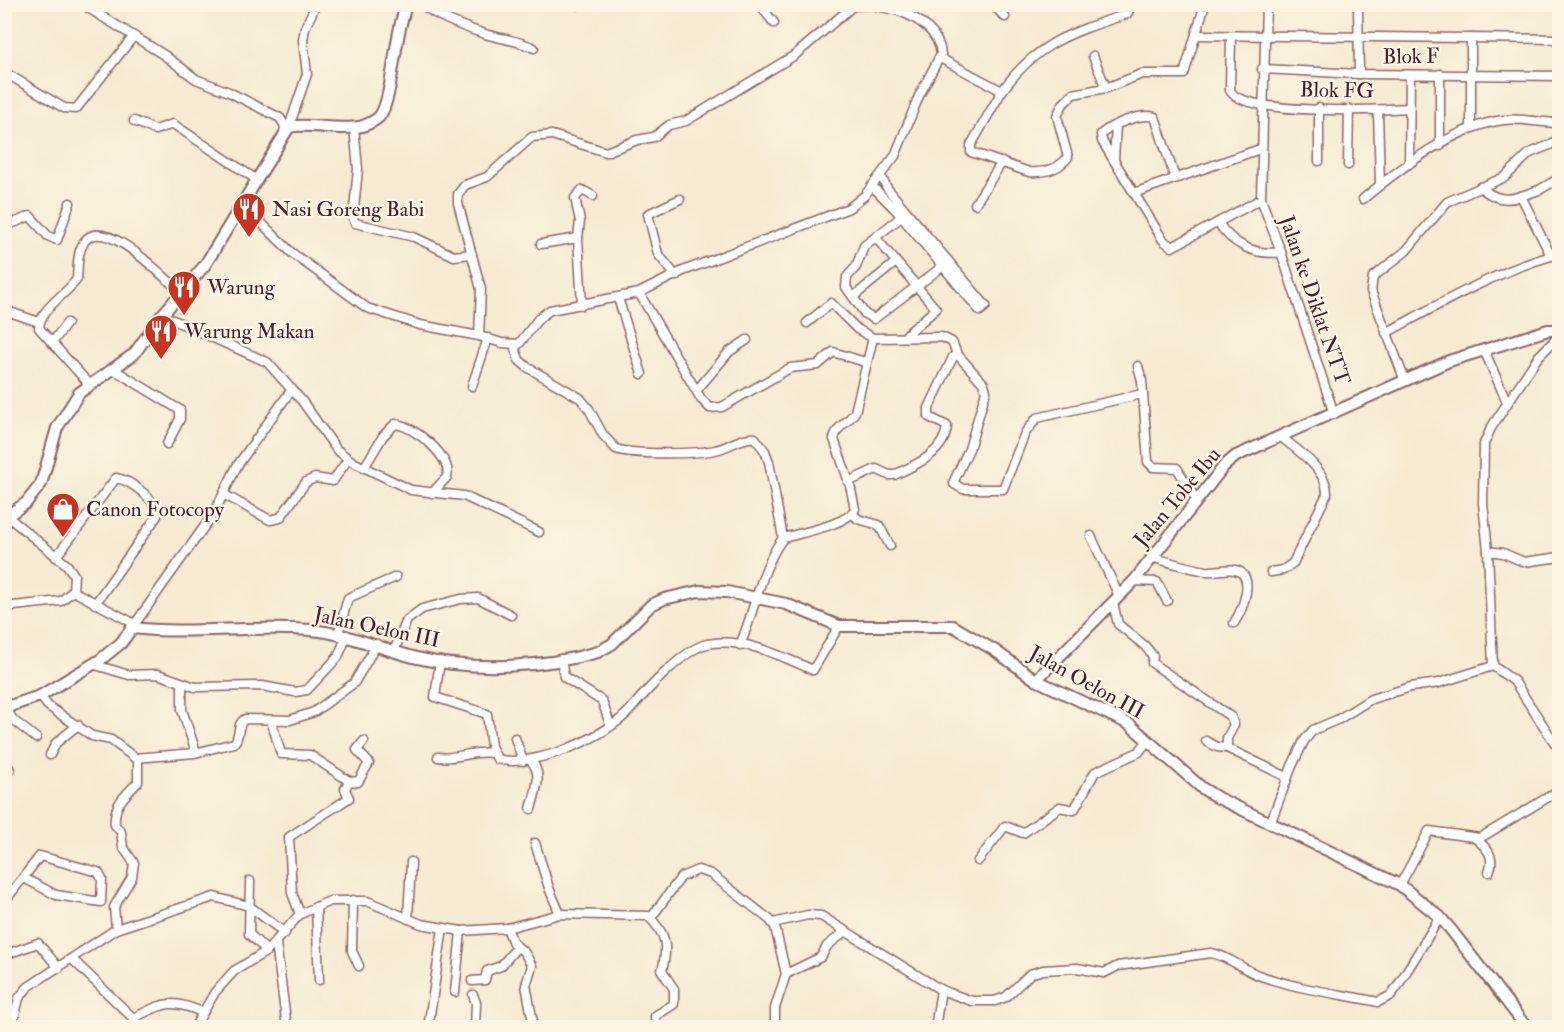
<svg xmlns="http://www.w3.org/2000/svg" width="1564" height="1032" font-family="'IM FELL Double Pica',serif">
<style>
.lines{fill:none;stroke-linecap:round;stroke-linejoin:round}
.minor-casing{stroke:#866665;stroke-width:11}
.tertiary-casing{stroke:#866665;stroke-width:14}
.minor{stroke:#fff;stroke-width:8}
.tertiary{stroke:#fff;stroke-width:10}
.labels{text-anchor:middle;stroke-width:5;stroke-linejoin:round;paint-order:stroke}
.street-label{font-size:21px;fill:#4a1f2b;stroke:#fcf5e5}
.poi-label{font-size:21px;fill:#4a1f2b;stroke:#fcf5e5;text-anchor:start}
</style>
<rect width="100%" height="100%" fill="#fcf5e5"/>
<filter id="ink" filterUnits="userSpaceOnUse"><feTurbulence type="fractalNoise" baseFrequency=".0167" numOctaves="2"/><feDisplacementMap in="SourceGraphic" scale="12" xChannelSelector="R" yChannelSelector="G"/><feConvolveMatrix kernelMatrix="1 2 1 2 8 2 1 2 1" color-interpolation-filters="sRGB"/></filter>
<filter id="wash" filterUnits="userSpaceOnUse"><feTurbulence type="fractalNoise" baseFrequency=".008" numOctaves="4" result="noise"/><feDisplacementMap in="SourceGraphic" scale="24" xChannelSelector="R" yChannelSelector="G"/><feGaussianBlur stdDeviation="1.35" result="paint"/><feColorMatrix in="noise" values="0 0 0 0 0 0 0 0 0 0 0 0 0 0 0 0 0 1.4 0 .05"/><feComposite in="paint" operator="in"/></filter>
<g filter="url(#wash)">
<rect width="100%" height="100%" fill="#f6ead2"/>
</g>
<g filter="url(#ink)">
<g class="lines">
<defs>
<g id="minor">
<path d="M 82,4 L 164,55 L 196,79 L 229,92 L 280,118 L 285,126 L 284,133"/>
<path d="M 421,4 C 439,18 463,27 485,34 C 502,39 518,40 534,48"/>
<path d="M 578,4 L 578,5"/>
<path d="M 759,4 L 774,23"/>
<path d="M 992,4 L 1005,17"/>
<path d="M 1266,4 L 1261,199 L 1281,252 L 1334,414"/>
<path d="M 1358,4 L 1359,74"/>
<path d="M 1196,35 L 1560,39"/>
<path d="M 1231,36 L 1230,90 C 1240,116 1381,110 1409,108"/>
<path d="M 1093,56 L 1106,88"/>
<path d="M 940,58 L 1002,91 L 971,145 L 971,152 L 1029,172 C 1044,173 1059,169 1068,157 L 1057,116 L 1063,104 L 1073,94 L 1106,88 L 1142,74 L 1184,74 L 1205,4"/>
<path d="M 1262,69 L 1359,74 L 1560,76"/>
<path d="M 4,72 L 64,108 L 76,109 L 133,37"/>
<path d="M 1002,91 C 1037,42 1073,32 1127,14 L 1129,10 L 1127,4"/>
<path d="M 1319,108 L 1319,161"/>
<path d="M 1378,110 L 1380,185"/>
<path d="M 134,121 L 155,130 L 173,124 L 257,180"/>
<path d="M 289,127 L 307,74 L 303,40 L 305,28 L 316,4"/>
<path d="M 354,127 L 358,169 L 353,218 L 355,223 L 414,237 L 454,256 L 472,254"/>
<path d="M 1471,128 L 1471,38"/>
<path d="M 1440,146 L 1440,74"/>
<path d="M 1114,160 L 1116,125"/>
<path d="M 1409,164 L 1410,75"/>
<path d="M 1348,165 L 1349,109"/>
<path d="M 1175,178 L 1155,117 C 1140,113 1113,124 1101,134 L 1102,141 L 1163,240 L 1172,247 L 1261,199"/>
<path d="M 872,186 L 895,209 L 980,311 L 986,306 L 887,188 L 881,176"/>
<path d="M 1480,187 C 1493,198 1505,202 1521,196 L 1551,256 L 1560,252"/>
<path d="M 1134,193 L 1260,149"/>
<path d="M 1521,196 L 1539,190 L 1560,178"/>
<path d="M 1363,199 C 1399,169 1456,125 1504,120 C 1522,118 1541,123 1560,123"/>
<path d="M 975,204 L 1002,162"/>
<path d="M 243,205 L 292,253 L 367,308 L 420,325 L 479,336 L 502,343 L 519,344 L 539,318 L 550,310 L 639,293 L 683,271 L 849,208 L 865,195 L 895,156 L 919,96 L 941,54 C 939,32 918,18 899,11 L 901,4"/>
<path d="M 905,214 L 864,246 L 856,267 L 847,277 L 846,287 L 865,314 L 874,319 L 943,266"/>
<path d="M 1218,223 C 1233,245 1255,256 1281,252"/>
<path d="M 4,227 L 30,216 L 48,236 L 57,240 L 70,203"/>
<path d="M 578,238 L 580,221 L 575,198 L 582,190 L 593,196"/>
<path d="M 876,238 L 936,309 L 907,334"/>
<path d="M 541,244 L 578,238 L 582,305"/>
<path d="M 676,276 L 658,254 L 648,214 L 680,199"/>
<path d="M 639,293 L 701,399 L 710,408 L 722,407 L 790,368 L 818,365 L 833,352 L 865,362"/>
<path d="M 853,297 L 895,263"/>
<path d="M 618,298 L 642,374"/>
<path d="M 4,310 L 39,322"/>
<path d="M 162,315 L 267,362 L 302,401 L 337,450 L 353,462 L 411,490 L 464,496 L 539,532"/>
<path d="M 807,323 L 831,303 L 857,329 L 873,338 L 942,337 L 952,342 L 957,354 L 984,384 L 986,391 L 969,449 L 954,481 L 954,484 L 963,489 L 1003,489 L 1025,433 L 1037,418 L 1142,394"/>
<path d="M 1386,333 C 1440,304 1493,273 1551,256"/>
<path d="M 479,336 L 481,289 L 458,203 L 458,194 L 465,185 L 487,177 L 532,137 L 552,135 L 606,152 L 637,140 L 654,137 L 669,125 L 686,121 L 795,55 L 853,6 L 872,5 L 899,11"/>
<path d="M 52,343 L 67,323"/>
<path d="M 514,345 L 519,360 L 527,367 L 580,398 L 589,409 L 603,435 L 616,449 C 633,455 697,454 715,450 C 728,448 742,436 755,438 L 765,451 L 769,462 L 783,538"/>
<path d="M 1484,350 L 1507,402"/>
<path d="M 1138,366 L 1142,381 L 1148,462 L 1153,467 L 1177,468 L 1197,501"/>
<path d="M 113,369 L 180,410 L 180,419 L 167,444"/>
<path d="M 1405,381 L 1371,291 L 1373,277 L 1406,251 L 1447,202 L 1505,177 L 1530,153 L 1550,145 L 1560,137"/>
<path d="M 89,384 L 39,328 C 40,308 67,294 77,279 C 78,267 77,253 84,242 C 104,213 165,279 182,293"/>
<path d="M 472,386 L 488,338"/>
<path d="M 697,390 L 729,352 L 747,340"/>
<path d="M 364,468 L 383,436 L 395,424 C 413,425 453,457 447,477 L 432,493"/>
<path d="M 848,482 L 876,469 L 889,475 L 894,475 C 916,465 945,453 947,426 L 929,417 L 929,408 L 953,357 L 957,354"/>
<path d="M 225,495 L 270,520 L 280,518 L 306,482 L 315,478 L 333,481 L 348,459"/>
<path d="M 853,514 L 858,519 L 879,525 L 890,546"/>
<path d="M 7,516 L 67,565 L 74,575 L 73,591 L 135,624"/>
<path d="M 1091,536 L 1119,596"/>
<path d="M 1488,551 L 1503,553 L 1524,562 L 1560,557"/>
<path d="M 56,557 L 116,478 C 130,480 159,501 157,516 L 95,604"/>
<path d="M 1151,557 C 1169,562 1188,568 1206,571 C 1216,572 1226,568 1235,570 C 1257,574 1242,611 1234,623"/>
<path d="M 1271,572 L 1283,570 L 1293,563 L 1327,494 C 1328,470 1297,450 1280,436"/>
<path d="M 1134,581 L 1157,582 L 1167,601"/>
<path d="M 1113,603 L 1118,624 L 1145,646 L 1153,656 L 1152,663 L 1231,717 L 1234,725 L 1227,738 L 1227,748 L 1287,777"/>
<path d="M 4,607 L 61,601 L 73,591"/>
<path d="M 132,628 L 214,513 L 237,466 L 292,389"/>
<path d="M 338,634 L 348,598 L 396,577"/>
<path d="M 740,645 C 755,611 760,569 783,538 C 799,533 847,525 855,509 L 850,485 L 834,439 C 837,425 847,424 855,412 L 873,338"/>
<path d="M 394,651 L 407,620 L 422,609 L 461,599 L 478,598 L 511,615"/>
<path d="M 561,659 L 564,677 L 602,701 L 610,724"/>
<path d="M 440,661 L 435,697 L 487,714 L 491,746 L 497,759 C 533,769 607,737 631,709 C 646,691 684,649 707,644 C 743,637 781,656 813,670 L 839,626"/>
<path d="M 92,664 L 129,675 L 158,674 L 195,687 L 262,686 L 295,692 L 307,690 L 338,657 L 347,635"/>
<path d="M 1493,666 L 1488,551 L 1483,503 L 1484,444 L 1491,428 L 1538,357 L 1560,335"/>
<path d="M 182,684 L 182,710 L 196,752"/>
<path d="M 40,696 L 48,706 L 92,736 L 111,740 L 135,758 L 195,753 L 234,743 C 241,736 236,724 245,719 L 290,720 L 314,712 L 354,683 L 377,644"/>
<path d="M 6,708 L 13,720 L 36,738"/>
<path d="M 271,720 L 281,754 L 310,755 L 349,781 L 345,789 L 349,798 L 289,837 L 292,893 L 300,914"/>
<path d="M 515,738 L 523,761"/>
<path d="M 1206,741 L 1217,747 L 1227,748"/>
<path d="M 50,755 L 56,743 L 78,725"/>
<path d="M 438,757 C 456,760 473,750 492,753"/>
<path d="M 4,758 L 10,770"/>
<path d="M 530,760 C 544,773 535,793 531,809"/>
<path d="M 349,781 L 358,782 L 369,763 L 357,750 L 364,741"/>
<path d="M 1270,824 L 1292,766 L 1304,741 L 1313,730 L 1339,719 L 1371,699 L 1411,687 L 1439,683 L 1493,666 L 1514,681 L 1560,751"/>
<path d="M 1475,838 C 1486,847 1496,856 1489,872"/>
<path d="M 535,843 L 549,888 L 560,914"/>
<path d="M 978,861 L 1005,826 L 1023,833 L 1060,807 L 1074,810 L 1095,772 L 1139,752 L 1148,740"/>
<path d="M 250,881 L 249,934 L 267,951"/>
<path d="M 1400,885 L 1429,831 L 1480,838 L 1560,790"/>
<path d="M 353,900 L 352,951 L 359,966"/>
<path d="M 4,902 L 40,856 L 98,872 L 102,879 L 101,902 L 56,895 L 24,878"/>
<path d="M 316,907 L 319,980"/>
<path d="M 651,918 L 681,877 L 698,870 L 711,874 L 770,920 L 775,927 L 786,974 L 775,1008 L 775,1028"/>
<path d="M 408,919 L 411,862"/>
<path d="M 773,923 L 808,915 L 821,916 L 941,990"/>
<path d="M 507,928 L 513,943 L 524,952 L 532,966 L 526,985 L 534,1028"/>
<path d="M 116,929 L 114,907 L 132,877 L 134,863 L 123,847 L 121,832 L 115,825 C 113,804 125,796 138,782 L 138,758"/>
<path d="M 276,943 L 287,1028"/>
<path d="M 4,955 L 38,943 L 59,968"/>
<path d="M 72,959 L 133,1018 C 162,1005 168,997 202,1012"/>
<path d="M 786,974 L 821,957 L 827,946 L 846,931"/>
<path d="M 472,981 L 485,980 L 487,971 L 501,966 L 517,947"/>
<path d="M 455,992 L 461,931"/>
<path d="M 473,995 L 476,1003 L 475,1028"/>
<path d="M 15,1028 L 12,1027 L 19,998 L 28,987 L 116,929 L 214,897 L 249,906 L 285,933"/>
<path d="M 194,1028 L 215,992 L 234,971 L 267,951 L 300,914 L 330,901 L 367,901 L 421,924 L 461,931 L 507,928 L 560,914 L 648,916 C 667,934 668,946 662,971 L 674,989 L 674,1004 L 655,1016 L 656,1028"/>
<path d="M 428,1028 L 443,928"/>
<path d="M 935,1028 L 941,990 L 972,1001 L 995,1001 L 1006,997 L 1030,974 L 1043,970 L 1077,968 L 1104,973 L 1118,966 L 1211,953 C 1229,956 1243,970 1261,976 C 1298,989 1340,994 1378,1002 L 1390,996 L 1397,987 L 1440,917"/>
</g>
<g id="tertiary">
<path d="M 4,518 L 26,503 L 41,484 L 57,428 L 79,393 L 134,354 L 162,315 L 205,265 L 289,127 C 309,122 338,132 363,126 C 368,124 375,121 379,117 C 393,101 394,32 407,4"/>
<path d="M 1036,680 L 1134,581 L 1224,466 L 1236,456 L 1449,361 L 1548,330 L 1560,330"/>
<path d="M 4,708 L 40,696 L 100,660 L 121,643 L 132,628 C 191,635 251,625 310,630 C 348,633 380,649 417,658 C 472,671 543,668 598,652 L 612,644 L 651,605 L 664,599 L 699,591 L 727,592 L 786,604 L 839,626 L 953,626 L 994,650 L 1036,680 L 1129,724 L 1202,788 L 1218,798 L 1400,885 L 1440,917 L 1452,931 L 1527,1028"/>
</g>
</defs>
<use href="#minor" class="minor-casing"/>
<use href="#tertiary" class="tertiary-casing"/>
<use href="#minor" class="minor"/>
<use href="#tertiary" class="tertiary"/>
</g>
</g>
<defs>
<symbol id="restaurant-pin" viewBox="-11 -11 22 30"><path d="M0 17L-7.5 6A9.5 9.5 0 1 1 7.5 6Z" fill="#c8321e" stroke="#fcf5e5"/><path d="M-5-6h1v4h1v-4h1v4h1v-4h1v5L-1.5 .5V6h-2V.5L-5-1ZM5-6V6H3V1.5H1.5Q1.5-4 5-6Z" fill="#fff"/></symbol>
<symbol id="shop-pin" viewBox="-11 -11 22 30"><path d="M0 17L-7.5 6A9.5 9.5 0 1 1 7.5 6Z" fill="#c8321e" stroke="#fcf5e5"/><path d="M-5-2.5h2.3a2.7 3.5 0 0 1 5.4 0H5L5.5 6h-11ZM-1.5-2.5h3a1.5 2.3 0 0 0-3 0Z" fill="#fff"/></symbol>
</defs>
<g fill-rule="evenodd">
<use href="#restaurant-pin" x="230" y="190" width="38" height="52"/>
<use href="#restaurant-pin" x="165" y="268" width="38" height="52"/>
<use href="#restaurant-pin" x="142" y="312" width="38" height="52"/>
<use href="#shop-pin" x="44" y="490" width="38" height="52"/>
</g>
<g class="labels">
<g class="street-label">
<text transform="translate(1411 56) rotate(-1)" y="7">Blok F</text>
<text transform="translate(1337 90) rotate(1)" y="7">Blok FG</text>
<text transform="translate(1315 300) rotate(71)" y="7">Jalan ke Diklat NTT</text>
<text transform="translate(1177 497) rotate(-50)" y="7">Jalan Tobe Ibu</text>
<text transform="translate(377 627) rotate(12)" y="7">Jalan Oelon III</text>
<text transform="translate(1087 682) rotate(29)" y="7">Jalan Oelon III</text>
</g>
<g class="poi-label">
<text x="272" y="216">Nasi Goreng Babi</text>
<text x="207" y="294">Warung</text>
<text x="184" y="338">Warung Makan</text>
<text x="86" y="516">Canon Fotocopy</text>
</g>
</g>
<rect width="1564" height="1032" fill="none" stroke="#fcf5e5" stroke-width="24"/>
</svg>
